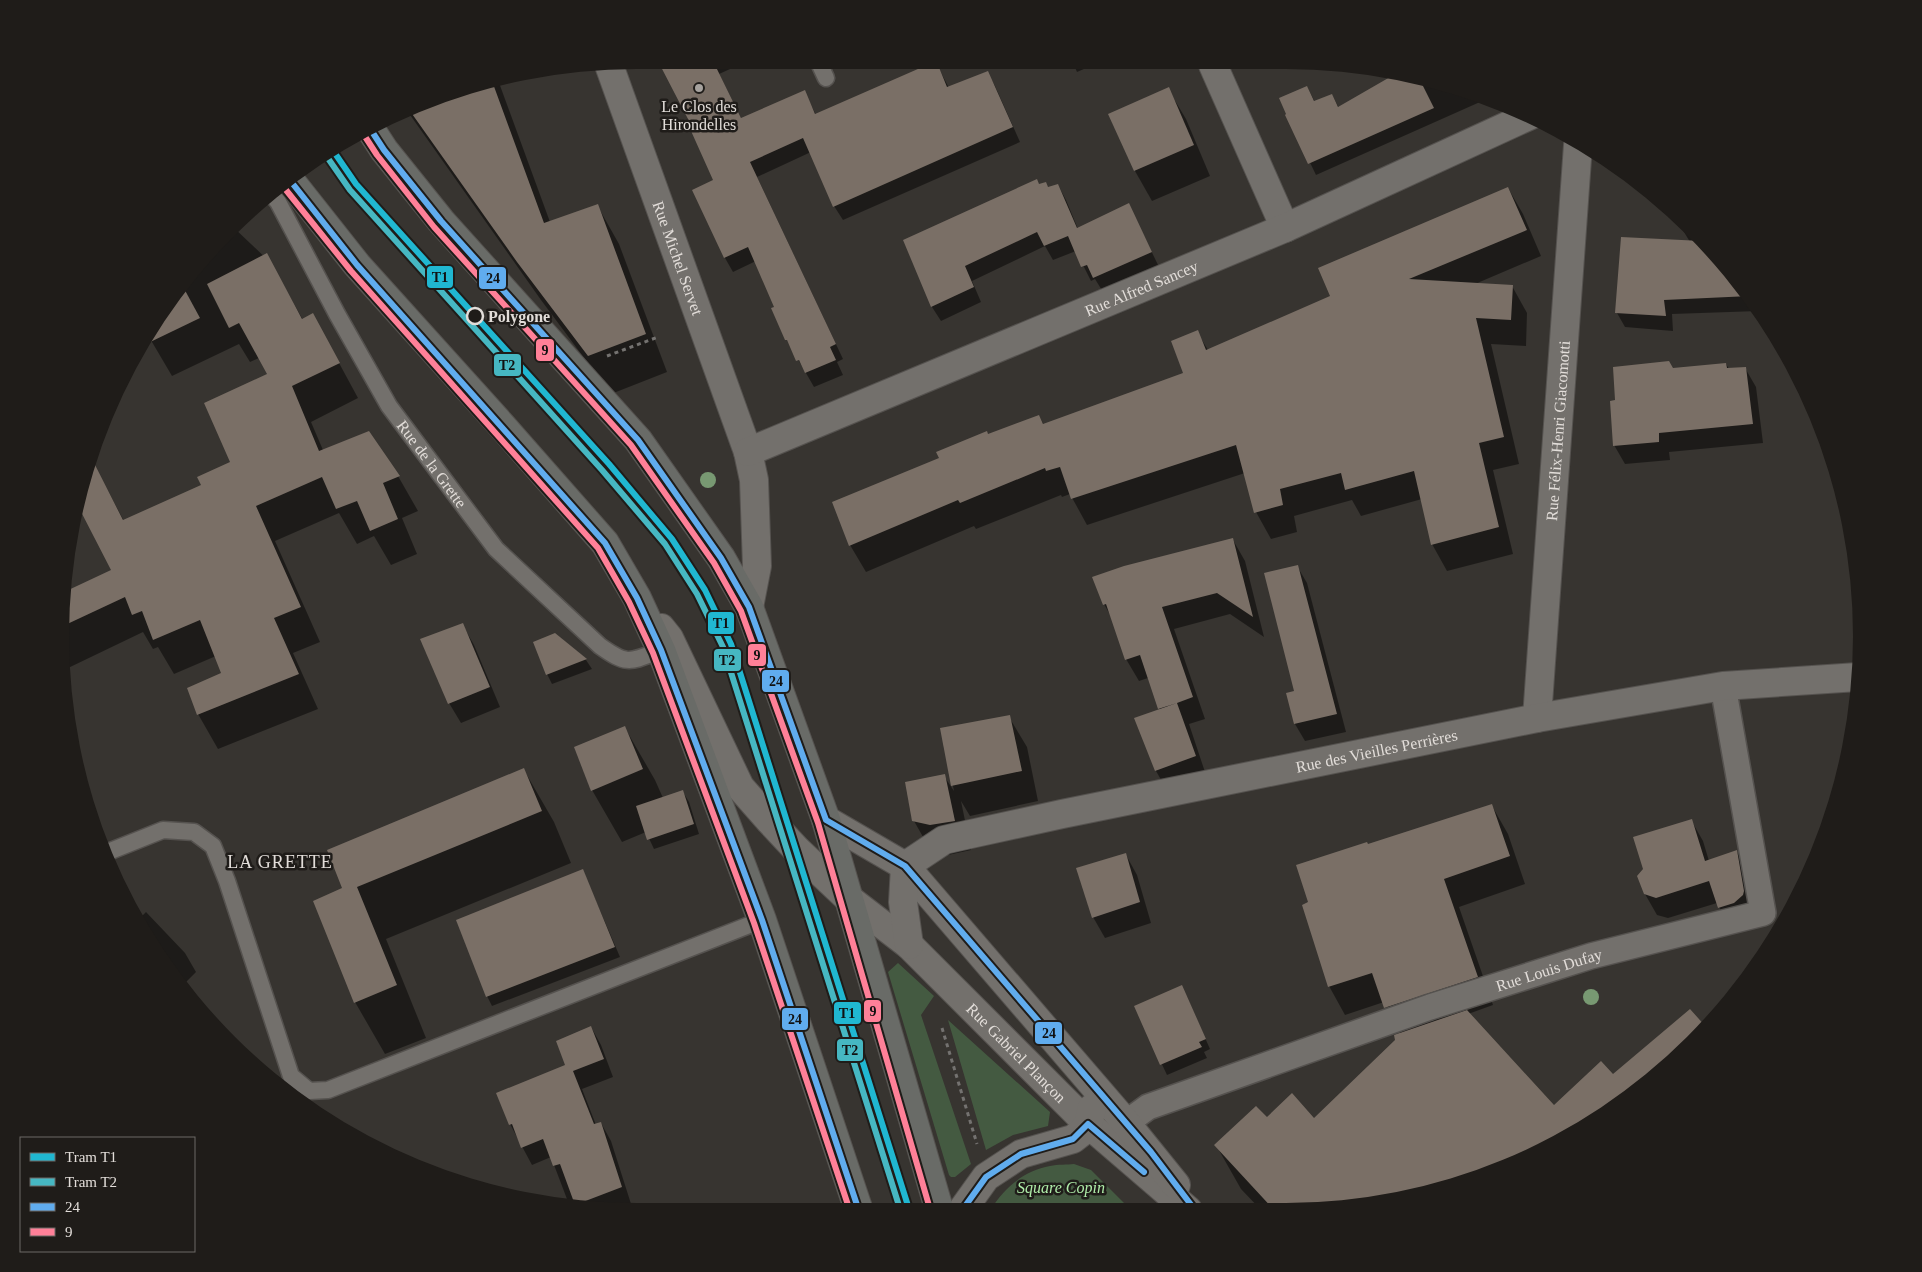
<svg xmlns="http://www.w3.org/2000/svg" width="1922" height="1272" font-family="'Times New Roman',serif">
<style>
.green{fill:#445a41}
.shadow{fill:#0007}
.building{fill:#7a6f66}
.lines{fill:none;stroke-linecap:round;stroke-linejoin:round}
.service-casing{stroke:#55524f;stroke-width:19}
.pedestrian-casing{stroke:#55524f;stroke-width:28}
.minor-casing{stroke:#55524f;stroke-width:30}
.secondary-casing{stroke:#55524f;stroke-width:30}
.path{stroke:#747270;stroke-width:3;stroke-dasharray:4 4;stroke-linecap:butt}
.service{stroke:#73706c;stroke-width:16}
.pedestrian{stroke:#73706c;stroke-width:25}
.minor{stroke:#73706c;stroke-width:28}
.secondary{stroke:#696b67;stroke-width:28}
.bus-1-casing{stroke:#1f1c19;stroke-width:10}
.bus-2-casing{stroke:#1f1c19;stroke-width:10}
.bus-1{stroke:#60acee;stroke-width:6}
.bus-2{stroke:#ff8098;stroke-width:6}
.tram-1-casing{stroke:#1f1c19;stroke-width:10}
.tram-2-casing{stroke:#1f1c19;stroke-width:10}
.tram-1{stroke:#20b7d1;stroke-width:6}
.tram-2{stroke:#46b7c2;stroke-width:6}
.tree{fill:#789972}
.poi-dot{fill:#a6a29e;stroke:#1f1c19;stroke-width:2}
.stop-dot{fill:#1f1c19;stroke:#e2ddd9;stroke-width:2.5}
.labels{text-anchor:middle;stroke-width:5;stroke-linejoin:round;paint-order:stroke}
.poi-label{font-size:16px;fill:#e2ddd9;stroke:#1f1c19}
.street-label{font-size:16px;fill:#e2ddd9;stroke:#1f1c19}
.stop-label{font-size:16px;font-weight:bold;fill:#e2ddd9;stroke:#1f1c19;text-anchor:start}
.park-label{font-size:16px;font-style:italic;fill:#aeeca8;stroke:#1f1c19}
.neighbourhood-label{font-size:18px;letter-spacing:1px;fill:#e2ddd9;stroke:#1f1c19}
.line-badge{stroke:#1f1c19;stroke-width:2}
.pale-badge-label{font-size:14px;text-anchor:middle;font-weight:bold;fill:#111}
</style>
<rect width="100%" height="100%" fill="#373430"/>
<g class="green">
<path d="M 898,963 L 934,996 L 921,1015 L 971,1164 L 955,1177 L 951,1177 L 949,1175 L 888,972 Z"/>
<path d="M 948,1020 L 1050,1112 L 1048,1126 L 1013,1135 L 986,1150 Z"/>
<path d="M 1074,1164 L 1091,1170 L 1131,1210 L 991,1209 C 1004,1188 1025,1170 1050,1166 C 1058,1164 1067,1165 1074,1164 Z"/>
</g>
<g class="shadow">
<path d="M 661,65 L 739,65 L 719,74 L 742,120 L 804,91 L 816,115 L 930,65 L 937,65 L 949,88 L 987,72 L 995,86 L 1020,142 L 843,220 L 834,206 L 811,152 L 757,177 L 843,359 L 837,362 L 843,375 L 814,387 L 787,340 L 776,308 L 756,261 L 733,272 L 725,258 L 715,181 L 677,94 Z"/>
<path d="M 1074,65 L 1093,65 L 1077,72 Z"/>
<path d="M 1390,72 L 1471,90 L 1489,98 L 1316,175 L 1287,115 L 1307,87 L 1315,102 L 1332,95 L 1339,108 L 1392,77 Z"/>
<path d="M 498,80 L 550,222 L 597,205 L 619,244 L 667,372 L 611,394 L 541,300 L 408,112 L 451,90 Z"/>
<path d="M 1168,89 L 1186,119 L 1210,176 L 1152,201 L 1135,171 L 1110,115 Z"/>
<path d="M 1039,185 L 1049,188 L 1058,185 L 1066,200 L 1078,229 L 1129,205 L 1159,267 L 1103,292 L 1095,279 L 1091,281 L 1076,251 L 1053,260 L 1045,246 L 972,281 L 981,302 L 941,321 L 932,307 L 904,241 Z"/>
<path d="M 1508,188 L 1523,214 L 1541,256 L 1475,284 L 1512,286 L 1527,313 L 1526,346 L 1491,344 L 1519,464 L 1493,470 L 1513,554 L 1447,571 L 1432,544 L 1422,499 L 1361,516 L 1352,500 L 1294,516 L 1297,532 L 1271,539 L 1256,512 L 1245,473 L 1087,525 L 1070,494 L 1062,497 L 1061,495 L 976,529 L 974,526 L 866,572 L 850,545 L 940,459 L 988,435 L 1039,416 L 1044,425 L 1185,373 L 1197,332 L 1208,350 L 1332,297 Z"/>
<path d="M 1669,207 L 1699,238 L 1690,242 L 1703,243 L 1743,286 L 1759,311 L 1672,314 L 1673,331 L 1625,327 L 1617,313 L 1690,242 Z"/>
<path d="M 232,226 L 271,263 L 303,320 L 313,315 L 358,398 L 311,422 L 323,450 L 398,476 L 418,511 L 402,518 L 417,554 L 391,565 L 374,536 L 357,544 L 339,513 L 275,541 L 320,642 L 293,653 L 318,709 L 218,749 L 198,714 L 223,674 L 216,656 L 174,674 L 158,647 L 153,649 L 143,632 L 66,669 L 61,598 L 62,594 L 113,571 L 93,463 L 124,521 L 203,486 L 232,463 L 269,375 L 259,358 L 250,362 L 239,344 L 172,376 L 152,342 L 151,335 L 179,285 Z"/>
<path d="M 1726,364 L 1729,369 L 1745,368 L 1756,387 L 1763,443 L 1669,452 L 1670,460 L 1625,464 L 1614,445 L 1672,369 Z"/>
<path d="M 1233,540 L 1245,561 L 1264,637 L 1230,614 L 1174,629 L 1205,719 L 1189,724 L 1207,778 L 1168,792 L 1156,771 L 1136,718 L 1160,710 L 1148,678 L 1139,681 L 1126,659 L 1113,620 L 1104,604 Z"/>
<path d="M 1297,566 L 1307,583 L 1346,732 L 1305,741 L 1295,724 Z"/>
<path d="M 462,624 L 474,645 L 500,707 L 461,723 L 449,703 Z"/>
<path d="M 555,635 L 586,660 L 592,669 L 552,684 L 547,674 Z"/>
<path d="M 1009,717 L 1027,747 L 1038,801 L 970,816 L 961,801 L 971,850 L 948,855 L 931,851 L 914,821 L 944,776 L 954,791 L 941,729 Z"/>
<path d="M 625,728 L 655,780 L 663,798 L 683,792 L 689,802 L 699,834 L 654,849 L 646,832 L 622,842 L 592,790 Z"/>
<path d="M 72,752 L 87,791 L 84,792 Z"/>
<path d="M 524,770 L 554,822 L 571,863 L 386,939 L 426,1038 L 385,1054 L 355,1002 L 344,889 Z"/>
<path d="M 1492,806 L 1508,834 L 1525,884 L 1459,907 L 1493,1005 L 1468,1014 L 1553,1107 L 1613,1075 L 1697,1037 L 1636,1093 L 1540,1153 L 1435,1192 L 1323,1211 L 1261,1210 L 1241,1189 L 1216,1145 L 1267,1119 L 1314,1119 L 1397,1041 L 1401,1034 L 1384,1002 L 1345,1015 L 1329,986 L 1309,903 L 1368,846 Z"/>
<path d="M 1691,820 L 1703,841 L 1709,861 L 1737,852 L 1748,872 L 1755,912 L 1730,928 L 1717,903 L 1668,918 L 1657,915 L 1645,894 Z"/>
<path d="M 1126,855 L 1137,875 L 1151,923 L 1105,938 L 1093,917 Z"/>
<path d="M 583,871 L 620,957 L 492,1006 L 487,996 Z"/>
<path d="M 146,912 L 185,953 L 196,972 L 185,983 L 190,992 L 187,995 L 179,987 L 136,922 Z"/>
<path d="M 1187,997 L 1210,1049 L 1204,1052 L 1207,1058 L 1167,1075 L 1135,1007 Z"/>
<path d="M 591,1027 L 601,1045 L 613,1077 L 582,1089 L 596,1125 L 601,1123 L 611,1141 L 632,1207 L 570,1207 L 551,1157 L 532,1165 L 510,1124 L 567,1066 Z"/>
</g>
<g class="building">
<path d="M 660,65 L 715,65 L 741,118 L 805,90 L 815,114 L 927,65 L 938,65 L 947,87 L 988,71 L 1013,127 L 833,207 L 803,138 L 750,162 L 836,344 L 830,347 L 836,360 L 805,373 L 799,360 L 796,361 L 787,340 L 785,340 L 771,308 L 774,307 L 748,247 L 724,258 L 692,190 L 713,180 L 687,122 L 689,121 Z"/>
<path d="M 1397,73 L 1419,78 L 1434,108 L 1308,164 L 1285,115 L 1286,114 L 1279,98 L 1307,86 L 1314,101 L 1332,94 L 1338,107 Z"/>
<path d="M 492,81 L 544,223 L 598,204 L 646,334 L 588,356 L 517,262 L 410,111 L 451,90 Z"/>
<path d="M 1169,87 L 1194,145 L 1134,171 L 1108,114 Z"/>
<path d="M 1037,179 L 1039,184 L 1046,182 L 1048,187 L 1058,184 L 1077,228 L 1129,203 L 1152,252 L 1093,278 L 1087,265 L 1081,267 L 1068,236 L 1044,246 L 1037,232 L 965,266 L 974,287 L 931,307 L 903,240 Z"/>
<path d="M 1508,187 L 1527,230 L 1409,279 L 1513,285 L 1511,320 L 1476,318 L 1504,437 L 1479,443 L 1499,527 L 1431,545 L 1414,471 L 1345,490 L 1341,473 L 1280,489 L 1283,505 L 1254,513 L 1236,445 L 1071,499 L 1060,467 L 1046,471 L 1045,468 L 960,503 L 958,500 L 849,546 L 832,502 L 939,458 L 936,452 L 987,431 L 988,434 L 1039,415 L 1043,424 L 1183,373 L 1171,341 L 1198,330 L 1206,350 L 1330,296 L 1318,268 Z"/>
<path d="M 1621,237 L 1702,241 L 1743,286 L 1750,296 L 1664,300 L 1666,316 L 1615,313 Z"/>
<path d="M 267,253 L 302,319 L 313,313 L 340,363 L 292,386 L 319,451 L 369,431 L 400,476 L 383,483 L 398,519 L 370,531 L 357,501 L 336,509 L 322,477 L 256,506 L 301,607 L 274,618 L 299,674 L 197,715 L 187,688 L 221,673 L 200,620 L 153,640 L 142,611 L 132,615 L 125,597 L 63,626 L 62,593 L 111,570 L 77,504 L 91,457 L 123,520 L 201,485 L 197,477 L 230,462 L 204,403 L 267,374 L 239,323 L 229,328 L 207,284 Z"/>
<path d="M 181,283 L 200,318 L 144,345 L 179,285 Z"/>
<path d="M 1669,361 L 1673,368 L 1726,363 L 1727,368 L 1746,367 L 1753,424 L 1659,433 L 1659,442 L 1613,446 L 1610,401 L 1615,400 L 1613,367 Z"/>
<path d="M 1233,538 L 1253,617 L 1217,593 L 1162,607 L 1193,697 L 1177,703 L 1196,756 L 1155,771 L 1134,718 L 1177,703 L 1158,709 L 1140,655 L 1125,660 L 1106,604 L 1103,605 L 1092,577 L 1124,566 Z"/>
<path d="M 1298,565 L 1337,714 L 1294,724 L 1286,693 L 1294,691 L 1264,573 Z"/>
<path d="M 463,623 L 490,687 L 448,704 L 420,639 Z"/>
<path d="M 555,633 L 587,659 L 546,675 L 533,642 Z"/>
<path d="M 1010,715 L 1022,771 L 951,786 L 940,728 Z"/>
<path d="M 625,726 L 643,769 L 591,791 L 574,747 Z"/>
<path d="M 524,768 L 542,811 L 357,887 L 397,985 L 354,1003 L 313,901 L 342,888 L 327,850 Z"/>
<path d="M 945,774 L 955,821 L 930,825 L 912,821 L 905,782 Z"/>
<path d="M 683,790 L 694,824 L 647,840 L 636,806 Z"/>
<path d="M 1492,804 L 1510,856 L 1444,879 L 1478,977 L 1384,1008 L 1372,973 L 1328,987 L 1302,905 L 1308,902 L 1296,865 L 1367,842 L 1368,844 Z"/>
<path d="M 1692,819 L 1705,861 L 1737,850 L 1744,891 L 1743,895 L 1734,903 L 1718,908 L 1709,881 L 1656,898 L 1644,894 L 1637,876 L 1643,869 L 1633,837 Z"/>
<path d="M 1126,853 L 1140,902 L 1092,918 L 1076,868 Z"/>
<path d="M 583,869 L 615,947 L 486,997 L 456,920 Z"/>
<path d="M 1182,985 L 1206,1039 L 1199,1042 L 1202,1047 L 1160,1065 L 1134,1006 Z"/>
<path d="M 1690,1009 L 1707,1028 L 1636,1093 L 1540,1153 L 1435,1192 L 1323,1211 L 1275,1211 L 1214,1145 L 1256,1106 L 1267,1117 L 1292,1093 L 1314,1118 L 1395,1040 L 1394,1035 L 1467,1010 L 1554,1105 L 1601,1061 L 1613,1074 Z"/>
<path d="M 591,1026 L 604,1059 L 573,1071 L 594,1124 L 601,1122 L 622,1187 L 575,1205 L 560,1164 L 553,1166 L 543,1139 L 521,1148 L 512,1124 L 509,1125 L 496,1093 L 565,1065 L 556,1041 Z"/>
</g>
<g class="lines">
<defs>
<g id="service">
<path d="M 820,65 L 826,78"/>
<path id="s1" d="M 271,194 L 278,202 L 337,314 L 389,406 L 496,549 L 600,646 C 628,666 630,662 661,650"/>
<path d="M 103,854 L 163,830 L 194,832 L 213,846 L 227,881 L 291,1076 L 309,1091 L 328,1090 L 762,920"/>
</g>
<g id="pedestrian">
<path id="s2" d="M 1126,1123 L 1148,1107 L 1430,1007 L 1591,956 L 1763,913 L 1723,686"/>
</g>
<g id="minor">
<path id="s3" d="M 609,65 L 748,452 L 754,480 L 757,566 L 749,607"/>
<path d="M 1213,65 L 1285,228"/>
<path id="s4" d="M 748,452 L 1285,228 L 1531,115"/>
<path id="s5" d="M 661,628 L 669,638 L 740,787 L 770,821 L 797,850 L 849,899 L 909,945 L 1088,1124 L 1188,1210"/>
<path id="s6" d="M 1537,718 L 1578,145"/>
<path d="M 826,820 L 905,866 L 1126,1123 L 1176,1185"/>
<path id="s7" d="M 909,945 L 903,902 L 905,866 L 944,840 L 957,837 L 1062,814 L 1537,718 L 1723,686 L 1858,677"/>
<path d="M 963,1209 L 986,1177 L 1021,1154 L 1073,1139 L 1082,1132 L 1088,1124 L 1092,1108"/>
</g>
<g id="secondary">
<path d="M 371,130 L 384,150 L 441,221 L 638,440 L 721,558 L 749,607 L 826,820 L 939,1209"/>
<path d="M 289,179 L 357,265 L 503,427 L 605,543 L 637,598 L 661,650 L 762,920 L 858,1208"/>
</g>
</defs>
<use href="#service" class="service-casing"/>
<use href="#pedestrian" class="pedestrian-casing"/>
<use href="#minor" class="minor-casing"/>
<use href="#secondary" class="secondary-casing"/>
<g class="path">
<path d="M 607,356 L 658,337"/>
<path d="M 942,1028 L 977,1144"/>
</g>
<use href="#service" class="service"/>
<use href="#pedestrian" class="pedestrian"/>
<use href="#minor" class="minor"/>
<use href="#secondary" class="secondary"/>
<defs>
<g id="bus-1">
<path d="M 371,130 L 384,150 L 441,221 L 638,440 L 721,558 L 749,607 L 826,820 L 905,866 L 1151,1152 L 1195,1210"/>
<path d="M 289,179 L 357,265 L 605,543 L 637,598 L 661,650 L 762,920 L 858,1208"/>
<path d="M 963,1209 L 986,1177 L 1021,1154 L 1073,1139 L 1088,1124 L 1144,1172"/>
</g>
<g id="bus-2">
<path d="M 364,135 L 377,155 L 434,227 L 631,445 L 714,563 L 741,611 L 818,823 L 930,1209"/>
<path d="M 282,185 L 351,271 L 598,548 L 629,602 L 653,653 L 754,923 L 849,1208"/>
</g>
</defs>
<use href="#bus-1" class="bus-1-casing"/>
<use href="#bus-2" class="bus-2-casing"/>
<use href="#bus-1" class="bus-1"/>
<use href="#bus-2" class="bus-2"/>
<defs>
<path id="tram-1" d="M 332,149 L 356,184 L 609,464 L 672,539 L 705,590 L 731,644 L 909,1209"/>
<path id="tram-2" d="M 325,154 L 350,190 L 602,470 L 665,544 L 697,594 L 723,647 L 900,1209"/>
</defs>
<use href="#tram-1" class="tram-1-casing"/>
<use href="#tram-2" class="tram-2-casing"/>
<use href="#tram-1" class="tram-1"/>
<use href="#tram-2" class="tram-2"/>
</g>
<g class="tree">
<circle cx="708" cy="480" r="8"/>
<circle cx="1591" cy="997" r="8"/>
</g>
<circle class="poi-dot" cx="699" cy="88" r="5"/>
<circle class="stop-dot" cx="475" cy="316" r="8"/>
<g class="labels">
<g class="poi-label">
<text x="699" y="112">Le Clos des<tspan x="699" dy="18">Hirondelles</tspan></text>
</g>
<g class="street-label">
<text dy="6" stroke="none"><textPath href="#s3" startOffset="205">Rue Michel Servet</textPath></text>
<text dy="6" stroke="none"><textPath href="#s4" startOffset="426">Rue Alfred Sancey</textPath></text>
<text dy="6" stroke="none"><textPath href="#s6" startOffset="288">Rue Félix-Henri Giacomotti</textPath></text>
<text dy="6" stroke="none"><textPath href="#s1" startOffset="315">Rue de la Grette</textPath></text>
<text dy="6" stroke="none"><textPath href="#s7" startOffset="568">Rue des Vieilles Perrières</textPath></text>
<text dy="6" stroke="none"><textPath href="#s2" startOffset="451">Rue Louis Dufay</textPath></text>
<text dy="6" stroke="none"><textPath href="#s5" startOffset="562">Rue Gabriel Plançon</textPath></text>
</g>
<g class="stop-label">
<text x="488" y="322">Polygone</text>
</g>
<g class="park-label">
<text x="1061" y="1193">Square Copin</text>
</g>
<g class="neighbourhood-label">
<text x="280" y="868">LA GRETTE</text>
</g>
</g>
<path d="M0 0H1922V1272H0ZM636 69H1286A567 567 0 0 1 1853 636V636A567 567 0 0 1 1286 1203H636A567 567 0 0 1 69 636V636A567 567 0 0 1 636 69Z" fill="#1f1c19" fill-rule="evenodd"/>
<g class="line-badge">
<rect x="426" y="265" width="28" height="24" rx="5" fill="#20b7d1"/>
<rect x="478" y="266" width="29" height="24" rx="5" fill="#60acee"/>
<rect x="535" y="338" width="20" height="24" rx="5" fill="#ff8098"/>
<rect x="493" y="353" width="29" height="24" rx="5" fill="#46b7c2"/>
<rect x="707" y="611" width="28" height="24" rx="5" fill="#20b7d1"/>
<rect x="747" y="643" width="20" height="24" rx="5" fill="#ff8098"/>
<rect x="713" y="648" width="29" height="24" rx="5" fill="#46b7c2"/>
<rect x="761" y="669" width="29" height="24" rx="5" fill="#60acee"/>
<rect x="863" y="999" width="19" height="24" rx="5" fill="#ff8098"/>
<rect x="833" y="1001" width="29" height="24" rx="5" fill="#20b7d1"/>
<rect x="781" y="1007" width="28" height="24" rx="5" fill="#60acee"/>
<rect x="1034" y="1021" width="29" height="24" rx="5" fill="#60acee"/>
<rect x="836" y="1038" width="28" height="24" rx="5" fill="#46b7c2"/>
</g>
<g class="pale-badge-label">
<text x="440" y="282">T1</text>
<text x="493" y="283">24</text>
<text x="545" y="355">9</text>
<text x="507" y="370">T2</text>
<text x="721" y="628">T1</text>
<text x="757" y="660">9</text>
<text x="727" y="665">T2</text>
<text x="776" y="686">24</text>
<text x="873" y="1016">9</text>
<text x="847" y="1018">T1</text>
<text x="795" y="1024">24</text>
<text x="1049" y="1038">24</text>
<text x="850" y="1055">T2</text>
</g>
<rect x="20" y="1137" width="175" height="115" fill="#1f1c19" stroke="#6d6966"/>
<rect x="30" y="1153" width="25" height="8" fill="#20b7d1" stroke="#6d6966"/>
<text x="65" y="1162" font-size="15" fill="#e2ddd9">Tram T1</text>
<rect x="30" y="1178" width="25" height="8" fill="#46b7c2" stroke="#6d6966"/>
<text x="65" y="1187" font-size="15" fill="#e2ddd9">Tram T2</text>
<rect x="30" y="1203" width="25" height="8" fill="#60acee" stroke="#6d6966"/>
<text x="65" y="1212" font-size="15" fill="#e2ddd9">24</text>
<rect x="30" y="1228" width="25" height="8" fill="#ff8098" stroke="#6d6966"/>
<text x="65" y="1237" font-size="15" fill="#e2ddd9">9</text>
</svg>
